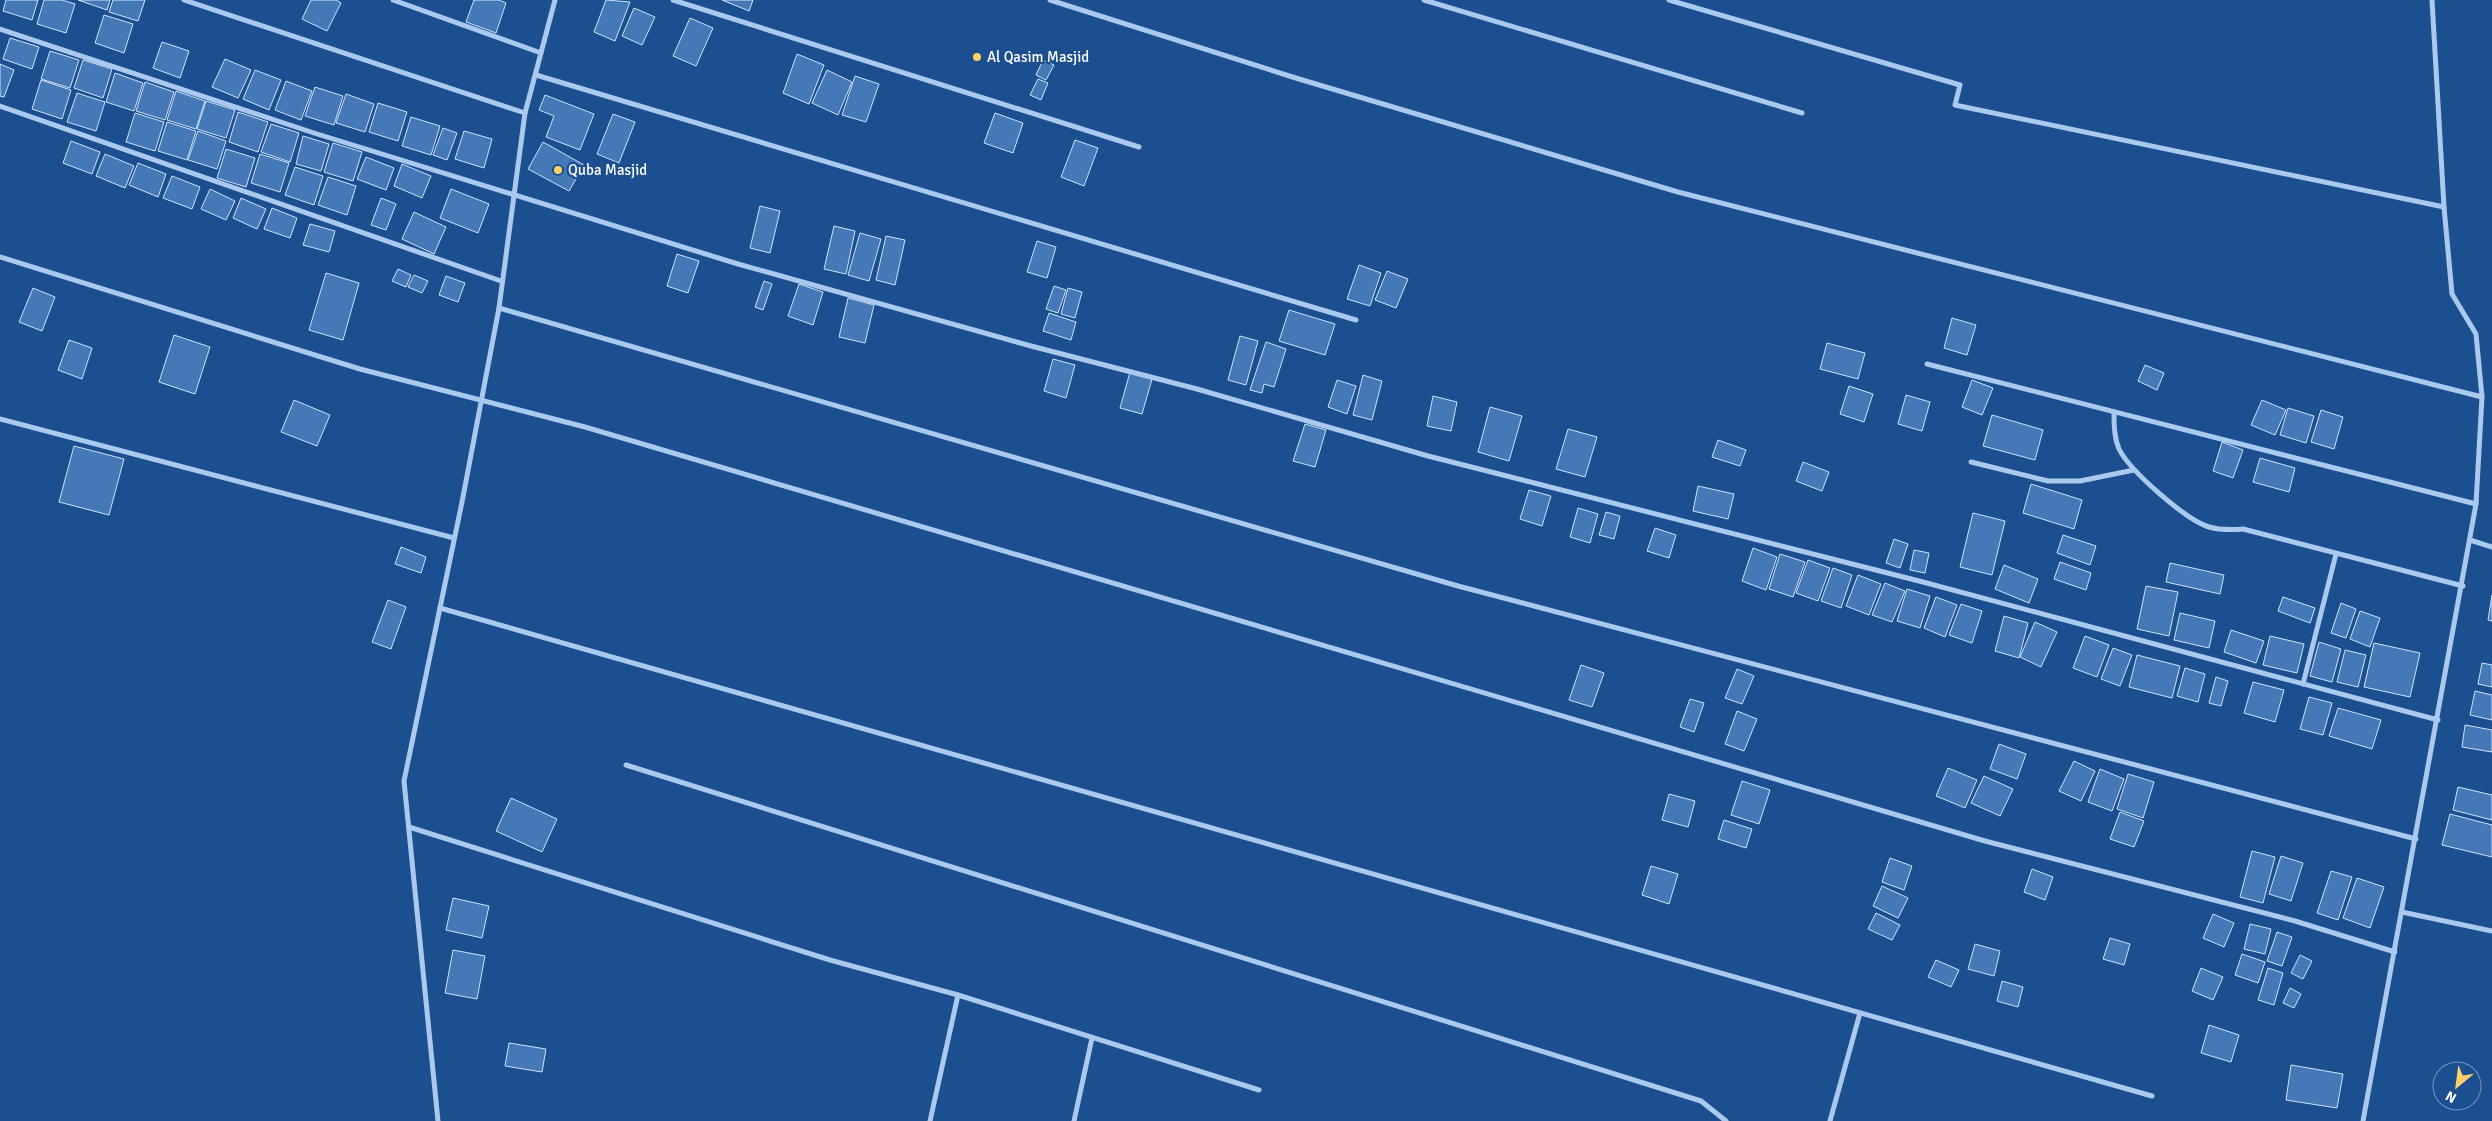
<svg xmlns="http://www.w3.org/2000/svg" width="2492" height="1121" font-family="Signika,sans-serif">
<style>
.building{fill:#4478b7;stroke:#cfe3fa}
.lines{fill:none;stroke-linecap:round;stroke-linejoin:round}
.street{stroke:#a9c9ee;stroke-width:5}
.poi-dot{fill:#ffd166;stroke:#1b4f8f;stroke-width:2}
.labels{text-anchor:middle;stroke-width:4.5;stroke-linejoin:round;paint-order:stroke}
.poi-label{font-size:15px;fill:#fff;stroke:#1b4f8f;text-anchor:start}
</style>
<rect width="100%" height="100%" fill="#1b4f8f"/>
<g class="building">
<path d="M 6,0 L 38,0 L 32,20 L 3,11 Z"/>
<path d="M 44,0 L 62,0 L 75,4 L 66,33 L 37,24 Z"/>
<path d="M 78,0 L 110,0 L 107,10 Z"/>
<path d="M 113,0 L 145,0 L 138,21 L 109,12 Z"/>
<path d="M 311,0 L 336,0 L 341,3 L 327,31 L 302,19 Z"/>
<path d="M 474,0 L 499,0 L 506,3 L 496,33 L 466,22 Z"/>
<path d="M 606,0 L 630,2 L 615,41 L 594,32 Z"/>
<path d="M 722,0 L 753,0 L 749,11 Z"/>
<path d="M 634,8 L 655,17 L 642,45 L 622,36 Z"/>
<path d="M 104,15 L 133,24 L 124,53 L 95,43 Z"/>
<path d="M 690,18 L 713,28 L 696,66 L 673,56 Z"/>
<path d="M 10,38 L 39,47 L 32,69 L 3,59 Z"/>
<path d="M 162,42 L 189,51 L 180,78 L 153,68 Z"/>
<path d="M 50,51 L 79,60 L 70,88 L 41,79 Z"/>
<path d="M 797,54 L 824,65 L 809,104 L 783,93 Z"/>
<path d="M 225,59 L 251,70 L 238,98 L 212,87 Z"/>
<path d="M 83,60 L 112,69 L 103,98 L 74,88 Z"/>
<path d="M 1043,60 L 1054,65 L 1046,80 L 1036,75 Z"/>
<path d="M 0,64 L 14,70 L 4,97 L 0,96 Z"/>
<path d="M 255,70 L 281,80 L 269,110 L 243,99 Z"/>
<path d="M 827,70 L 852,82 L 838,115 L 812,103 Z"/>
<path d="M 115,73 L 143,83 L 134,111 L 106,102 Z"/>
<path d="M 855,76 L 879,84 L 866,122 L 842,115 Z"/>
<path d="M 1038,79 L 1048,83 L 1041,100 L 1030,95 Z"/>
<path d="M 41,80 L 71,90 L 62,119 L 32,109 Z"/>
<path d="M 286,81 L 312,91 L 301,120 L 275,110 Z"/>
<path d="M 145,82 L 174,92 L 165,120 L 136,111 Z"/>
<path d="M 315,87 L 343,96 L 334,125 L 305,116 Z"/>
<path d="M 176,91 L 205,101 L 196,129 L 167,120 Z"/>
<path d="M 77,93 L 105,102 L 96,131 L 67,122 Z"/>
<path d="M 346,94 L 374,104 L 365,132 L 336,123 Z"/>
<path d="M 545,95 L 594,114 L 580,150 L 546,137 L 554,116 L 539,110 Z"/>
<path d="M 206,101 L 235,110 L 226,138 L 197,129 Z"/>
<path d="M 378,103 L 407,112 L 398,141 L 369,132 Z"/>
<path d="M 238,112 L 268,122 L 258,152 L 229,142 Z"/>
<path d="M 135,113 L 164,122 L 155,151 L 126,142 Z"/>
<path d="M 995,113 L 1023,123 L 1013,153 L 984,143 Z"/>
<path d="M 613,114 L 635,122 L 619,163 L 597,154 Z"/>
<path d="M 411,117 L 440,126 L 431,155 L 402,146 Z"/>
<path d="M 167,122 L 196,131 L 187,160 L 158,151 Z"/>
<path d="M 271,124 L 299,133 L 290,162 L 261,152 Z"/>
<path d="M 443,128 L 457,133 L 447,160 L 433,155 Z"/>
<path d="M 198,131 L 226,141 L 217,169 L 188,160 Z"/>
<path d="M 464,131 L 492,139 L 484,168 L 455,159 Z"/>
<path d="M 303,136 L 329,144 L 321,171 L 296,164 Z"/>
<path d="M 1075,140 L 1098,148 L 1084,186 L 1061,177 Z"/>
<path d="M 71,141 L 100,152 L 92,174 L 63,163 Z"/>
<path d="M 543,142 L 584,165 L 569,191 L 528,169 Z"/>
<path d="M 333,143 L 362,152 L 353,181 L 324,172 Z"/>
<path d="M 226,149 L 255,158 L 246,187 L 217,178 Z"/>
<path d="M 105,154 L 134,166 L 125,188 L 96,176 Z"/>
<path d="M 260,154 L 289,163 L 280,192 L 251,183 Z"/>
<path d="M 366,157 L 394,168 L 386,190 L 357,179 Z"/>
<path d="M 138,163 L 166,174 L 158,197 L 129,185 Z"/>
<path d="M 402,164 L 431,176 L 422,198 L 394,186 Z"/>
<path d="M 295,167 L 323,176 L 314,205 L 285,195 Z"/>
<path d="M 172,176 L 200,187 L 192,209 L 163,198 Z"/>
<path d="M 328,177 L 356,186 L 347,215 L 318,205 Z"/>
<path d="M 210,189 L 235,201 L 226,220 L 201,209 Z"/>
<path d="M 451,189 L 489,204 L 478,233 L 440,218 Z"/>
<path d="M 241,198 L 266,209 L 257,229 L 233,218 Z"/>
<path d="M 381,198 L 396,204 L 386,230 L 371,225 Z"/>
<path d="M 760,206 L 780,211 L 770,253 L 750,248 Z"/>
<path d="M 272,208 L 297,218 L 290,238 L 264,229 Z"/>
<path d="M 414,212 L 446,227 L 434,254 L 402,239 Z"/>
<path d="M 310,224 L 335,231 L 329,252 L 303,245 Z"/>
<path d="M 834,226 L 855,231 L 846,274 L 824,269 Z"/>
<path d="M 860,233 L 881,239 L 869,281 L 848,275 Z"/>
<path d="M 886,236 L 905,240 L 895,285 L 876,280 Z"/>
<path d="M 1037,241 L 1056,247 L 1047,278 L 1027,272 Z"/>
<path d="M 677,254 L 699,261 L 688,293 L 667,286 Z"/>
<path d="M 1359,265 L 1381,273 L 1370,306 L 1347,299 Z"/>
<path d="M 398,269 L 411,275 L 406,287 L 392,281 Z"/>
<path d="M 1387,271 L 1408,279 L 1396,308 L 1375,300 Z"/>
<path d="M 326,273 L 359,283 L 343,340 L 309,330 Z"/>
<path d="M 414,275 L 428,281 L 422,293 L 408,287 Z"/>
<path d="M 446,276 L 465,283 L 458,302 L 439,295 Z"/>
<path d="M 764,281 L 772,284 L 763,310 L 755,307 Z"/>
<path d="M 799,284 L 823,292 L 813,325 L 788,316 Z"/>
<path d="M 1054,286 L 1066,290 L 1058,313 L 1046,309 Z"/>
<path d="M 33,288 L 55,297 L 42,331 L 19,322 Z"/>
<path d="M 1068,288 L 1082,292 L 1075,318 L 1061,314 Z"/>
<path d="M 848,298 L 874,305 L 865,343 L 839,337 Z"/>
<path d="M 1289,310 L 1335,324 L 1325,355 L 1279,341 Z"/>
<path d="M 1049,313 L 1076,322 L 1071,340 L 1043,331 Z"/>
<path d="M 1952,318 L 1976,325 L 1967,355 L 1944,348 Z"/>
<path d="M 174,335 L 210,347 L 195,394 L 159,382 Z"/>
<path d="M 1240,336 L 1258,341 L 1246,385 L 1228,380 Z"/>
<path d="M 69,340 L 92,348 L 82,379 L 58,370 Z"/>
<path d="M 1266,342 L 1286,349 L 1274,387 L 1264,384 L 1262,393 L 1250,390 Z"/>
<path d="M 1827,343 L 1865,353 L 1858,379 L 1820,369 Z"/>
<path d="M 1053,359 L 1075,365 L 1066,398 L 1044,391 Z"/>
<path d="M 2145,365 L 2164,373 L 2157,390 L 2138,381 Z"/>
<path d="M 1130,372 L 1152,379 L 1142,414 L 1120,408 Z"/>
<path d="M 1363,375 L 1382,381 L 1372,420 L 1353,415 Z"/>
<path d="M 1337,380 L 1356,386 L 1347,414 L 1328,407 Z"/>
<path d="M 1972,380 L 1993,388 L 1982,415 L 1962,407 Z"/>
<path d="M 1849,386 L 1873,394 L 1864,422 L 1840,414 Z"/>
<path d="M 1906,395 L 1930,402 L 1922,431 L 1898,424 Z"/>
<path d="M 1433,396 L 1457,402 L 1451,431 L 1427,426 Z"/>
<path d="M 294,400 L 330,415 L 317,446 L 281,432 Z"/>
<path d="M 2262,400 L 2286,410 L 2275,435 L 2251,425 Z"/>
<path d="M 1490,407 L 1522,416 L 1509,461 L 1478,452 Z"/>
<path d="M 2288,408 L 2314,416 L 2306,443 L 2280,435 Z"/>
<path d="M 2321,410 L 2343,417 L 2334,449 L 2311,442 Z"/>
<path d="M 1992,415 L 2043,430 L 2035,460 L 1983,446 Z"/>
<path d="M 1305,424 L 1326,430 L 1315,467 L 1293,461 Z"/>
<path d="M 1568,429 L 1597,437 L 1585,477 L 1556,469 Z"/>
<path d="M 1718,440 L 1746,450 L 1740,466 L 1712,457 Z"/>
<path d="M 2222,442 L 2243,450 L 2233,478 L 2213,471 Z"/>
<path d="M 74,446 L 124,459 L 109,515 L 59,502 Z"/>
<path d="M 2260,458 L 2295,468 L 2289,492 L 2253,482 Z"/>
<path d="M 1803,462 L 1829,472 L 1822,491 L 1796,481 Z"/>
<path d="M 2031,484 L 2082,500 L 2074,529 L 2023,513 Z"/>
<path d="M 1698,486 L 1734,494 L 1728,519 L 1693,511 Z"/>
<path d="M 1529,490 L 1551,496 L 1542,526 L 1520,519 Z"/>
<path d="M 1578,508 L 1598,514 L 1590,543 L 1570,537 Z"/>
<path d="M 1606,512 L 1620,516 L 1614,539 L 1599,535 Z"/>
<path d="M 1973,513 L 2005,521 L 1992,575 L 1960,567 Z"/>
<path d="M 1655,528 L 1676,535 L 1669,558 L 1647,551 Z"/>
<path d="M 2063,535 L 2096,546 L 2090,565 L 2057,553 Z"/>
<path d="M 1894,539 L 1908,544 L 1900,568 L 1886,563 Z"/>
<path d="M 401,547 L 426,557 L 421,573 L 395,564 Z"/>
<path d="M 1753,548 L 1777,557 L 1766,590 L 1742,581 Z"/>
<path d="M 1914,550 L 1929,553 L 1925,573 L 1910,570 Z"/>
<path d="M 1780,554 L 1805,562 L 1793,597 L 1769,589 Z"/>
<path d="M 1808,560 L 1830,568 L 1818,601 L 1796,593 Z"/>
<path d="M 2060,562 L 2091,573 L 2086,590 L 2054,579 Z"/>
<path d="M 2170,563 L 2224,575 L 2220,594 L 2166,582 Z"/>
<path d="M 2004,565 L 2038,579 L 2029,603 L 1995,589 Z"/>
<path d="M 1833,568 L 1852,575 L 1841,608 L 1821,601 Z"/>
<path d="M 1858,575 L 1881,584 L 1869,615 L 1846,606 Z"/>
<path d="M 1885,583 L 1905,591 L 1892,622 L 1872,615 Z"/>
<path d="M 2146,586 L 2178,592 L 2169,636 L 2137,629 Z"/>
<path d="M 1907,589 L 1930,596 L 1920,628 L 1897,621 Z"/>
<path d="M 2492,595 L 2492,621 L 2488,620 Z"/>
<path d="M 1936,597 L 1957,605 L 1945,637 L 1924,628 Z"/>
<path d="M 2283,597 L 2315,608 L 2310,623 L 2278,611 Z"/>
<path d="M 388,600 L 406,607 L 391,649 L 372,642 Z"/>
<path d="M 2341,603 L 2356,609 L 2346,638 L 2331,633 Z"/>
<path d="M 1961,604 L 1982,611 L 1972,643 L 1949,635 Z"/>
<path d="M 2360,611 L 2380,618 L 2370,647 L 2350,639 Z"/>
<path d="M 2180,613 L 2215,621 L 2209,648 L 2174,640 Z"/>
<path d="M 2004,616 L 2028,623 L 2019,658 L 1995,651 Z"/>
<path d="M 2035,622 L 2057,632 L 2041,667 L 2020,657 Z"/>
<path d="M 2231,630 L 2264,641 L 2256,663 L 2224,652 Z"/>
<path d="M 2085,636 L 2109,645 L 2097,677 L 2073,668 Z"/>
<path d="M 2270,636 L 2304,644 L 2297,673 L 2263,665 Z"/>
<path d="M 2319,642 L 2341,649 L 2332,682 L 2310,676 Z"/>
<path d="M 2374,643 L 2420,653 L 2410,697 L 2364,687 Z"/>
<path d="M 2113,648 L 2132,655 L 2120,686 L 2101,679 Z"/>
<path d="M 2345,650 L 2366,655 L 2358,687 L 2337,682 Z"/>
<path d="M 2137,655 L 2180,666 L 2172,698 L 2129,687 Z"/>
<path d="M 2482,663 L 2492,665 L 2492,687 L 2478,684 Z"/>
<path d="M 1581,665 L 1604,673 L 1592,707 L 1569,700 Z"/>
<path d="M 2185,668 L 2205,674 L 2198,702 L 2177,696 Z"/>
<path d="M 1737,669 L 1754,676 L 1742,704 L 1725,698 Z"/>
<path d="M 2216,677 L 2228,681 L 2221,706 L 2209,703 Z"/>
<path d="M 2253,682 L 2284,690 L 2275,722 L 2244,713 Z"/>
<path d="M 2475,691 L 2492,695 L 2492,720 L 2470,715 Z"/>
<path d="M 2309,697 L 2332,703 L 2323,735 L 2300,729 Z"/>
<path d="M 1690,699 L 1704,703 L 1694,732 L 1680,727 Z"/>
<path d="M 2338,708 L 2381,720 L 2372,749 L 2329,736 Z"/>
<path d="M 1737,711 L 1757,719 L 1744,751 L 1725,744 Z"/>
<path d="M 2465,725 L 2492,730 L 2492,752 L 2462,747 Z"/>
<path d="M 1999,744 L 2026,754 L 2017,779 L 1990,769 Z"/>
<path d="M 2074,761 L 2095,771 L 2081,801 L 2059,791 Z"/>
<path d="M 1948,768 L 1977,780 L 1965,808 L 1936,796 Z"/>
<path d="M 2100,769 L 2124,779 L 2112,811 L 2088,802 Z"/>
<path d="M 2128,774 L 2154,782 L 2143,818 L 2117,809 Z"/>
<path d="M 1984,776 L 2013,789 L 2000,816 L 1971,803 Z"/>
<path d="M 1742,781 L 1770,790 L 1759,824 L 1731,815 Z"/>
<path d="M 2458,787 L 2492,795 L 2492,820 L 2453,810 Z"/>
<path d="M 1669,794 L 1695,801 L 1688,827 L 1662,820 Z"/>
<path d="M 511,798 L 557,819 L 542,852 L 496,831 Z"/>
<path d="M 2120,812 L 2144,821 L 2134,847 L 2110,839 Z"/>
<path d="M 2450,814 L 2492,825 L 2492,857 L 2442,845 Z"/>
<path d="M 1724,820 L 1752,829 L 1746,848 L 1718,839 Z"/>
<path d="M 2252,851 L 2275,857 L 2263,903 L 2240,897 Z"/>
<path d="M 2281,856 L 2303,863 L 2291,901 L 2269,894 Z"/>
<path d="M 1890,858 L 1912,866 L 1904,890 L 1882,882 Z"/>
<path d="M 1651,866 L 1678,874 L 1669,904 L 1642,895 Z"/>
<path d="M 2032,869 L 2053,877 L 2045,900 L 2024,892 Z"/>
<path d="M 2331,871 L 2352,877 L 2338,920 L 2317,913 Z"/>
<path d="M 2357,878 L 2384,887 L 2370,928 L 2343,918 Z"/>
<path d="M 1882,886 L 1908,898 L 1898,918 L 1873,906 Z"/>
<path d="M 453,898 L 489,906 L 482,938 L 446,930 Z"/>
<path d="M 1876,913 L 1900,925 L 1892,940 L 1868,929 Z"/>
<path d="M 2213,914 L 2234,923 L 2224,947 L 2203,938 Z"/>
<path d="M 2250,924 L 2271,929 L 2265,954 L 2244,949 Z"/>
<path d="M 2277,932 L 2292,937 L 2282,966 L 2267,961 Z"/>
<path d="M 2110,938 L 2130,944 L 2124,965 L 2103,959 Z"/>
<path d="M 1975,944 L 2000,951 L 1994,976 L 1968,969 Z"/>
<path d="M 453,950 L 485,956 L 477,999 L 445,993 Z"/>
<path d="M 2242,954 L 2265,962 L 2258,983 L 2235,975 Z"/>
<path d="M 2300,955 L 2312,961 L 2303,979 L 2291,973 Z"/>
<path d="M 1936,960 L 1959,970 L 1951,987 L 1928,977 Z"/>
<path d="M 2201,968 L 2223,977 L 2213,1000 L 2192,991 Z"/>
<path d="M 2268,968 L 2283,973 L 2274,1005 L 2258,1000 Z"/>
<path d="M 2002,981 L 2023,987 L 2018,1007 L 1997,1001 Z"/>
<path d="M 2290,988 L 2301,994 L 2294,1008 L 2283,1003 Z"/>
<path d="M 2209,1025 L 2239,1035 L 2231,1062 L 2201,1053 Z"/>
<path d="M 509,1043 L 546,1049 L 542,1072 L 505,1066 Z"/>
<path d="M 2291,1065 L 2343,1074 L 2337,1108 L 2286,1100 Z"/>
</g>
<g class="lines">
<g class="street">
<path d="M 184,0 L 525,113"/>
<path d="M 393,0 L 541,53"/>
<path d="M 673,0 L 1139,147"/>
<path d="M 1050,0 L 1299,79 L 1678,192 L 2482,397"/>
<path d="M 1424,0 L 1802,113"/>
<path d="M 1669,0 L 1960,85 L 1955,105 L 2444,207"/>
<path d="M 0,29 L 314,133 L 738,264 L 1031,346 L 1197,389 L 1428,456 L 1923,582 L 2438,720"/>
<path d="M 536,75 L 1356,320"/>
<path d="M 0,106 L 501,281"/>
<path d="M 0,257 L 360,369 L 585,427 L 1985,841 L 2295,921 L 2395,952"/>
<path d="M 499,308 L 1458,586 L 2416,839"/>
<path d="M 1927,364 L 2476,504"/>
<path d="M 2114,412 C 2114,424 2114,437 2119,449 C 2130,471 2186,520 2209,527 C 2220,530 2232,530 2243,529 L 2463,586"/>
<path d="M 0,419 L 454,538"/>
<path d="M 1971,462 L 2048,481 L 2080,481 L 2134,470"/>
<path d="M 2470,540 L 2492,547"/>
<path d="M 440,608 L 2152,1096"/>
<path d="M 2303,684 L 2336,554"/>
<path d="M 626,765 L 1701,1101 L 1726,1121"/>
<path d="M 409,827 L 830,960 L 958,995 L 1259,1090"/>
<path d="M 2402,912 L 2492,931"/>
<path d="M 438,1121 L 404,781 L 462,502 L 499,308 L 525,113 L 555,0"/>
<path d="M 930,1121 L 958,995"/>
<path d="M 1074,1121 L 1092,1038"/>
<path d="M 1830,1121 L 1860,1013"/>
<path d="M 2363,1121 L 2476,504 L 2482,397 L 2476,334 L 2452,294 L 2444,207 L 2432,0"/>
</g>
</g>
<g class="poi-dot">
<circle cx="977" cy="57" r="5"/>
<circle cx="558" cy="170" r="5"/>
</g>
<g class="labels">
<g class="poi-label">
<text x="987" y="62">Al Qasim Masjid</text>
<text x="568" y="175">Quba Masjid</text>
</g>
</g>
<g transform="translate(2457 1086) rotate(209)"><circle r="24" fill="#1b4f8f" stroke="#7695bc"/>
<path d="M0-4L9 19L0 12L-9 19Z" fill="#ffd166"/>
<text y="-8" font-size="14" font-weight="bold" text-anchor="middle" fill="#ffffff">N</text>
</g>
</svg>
